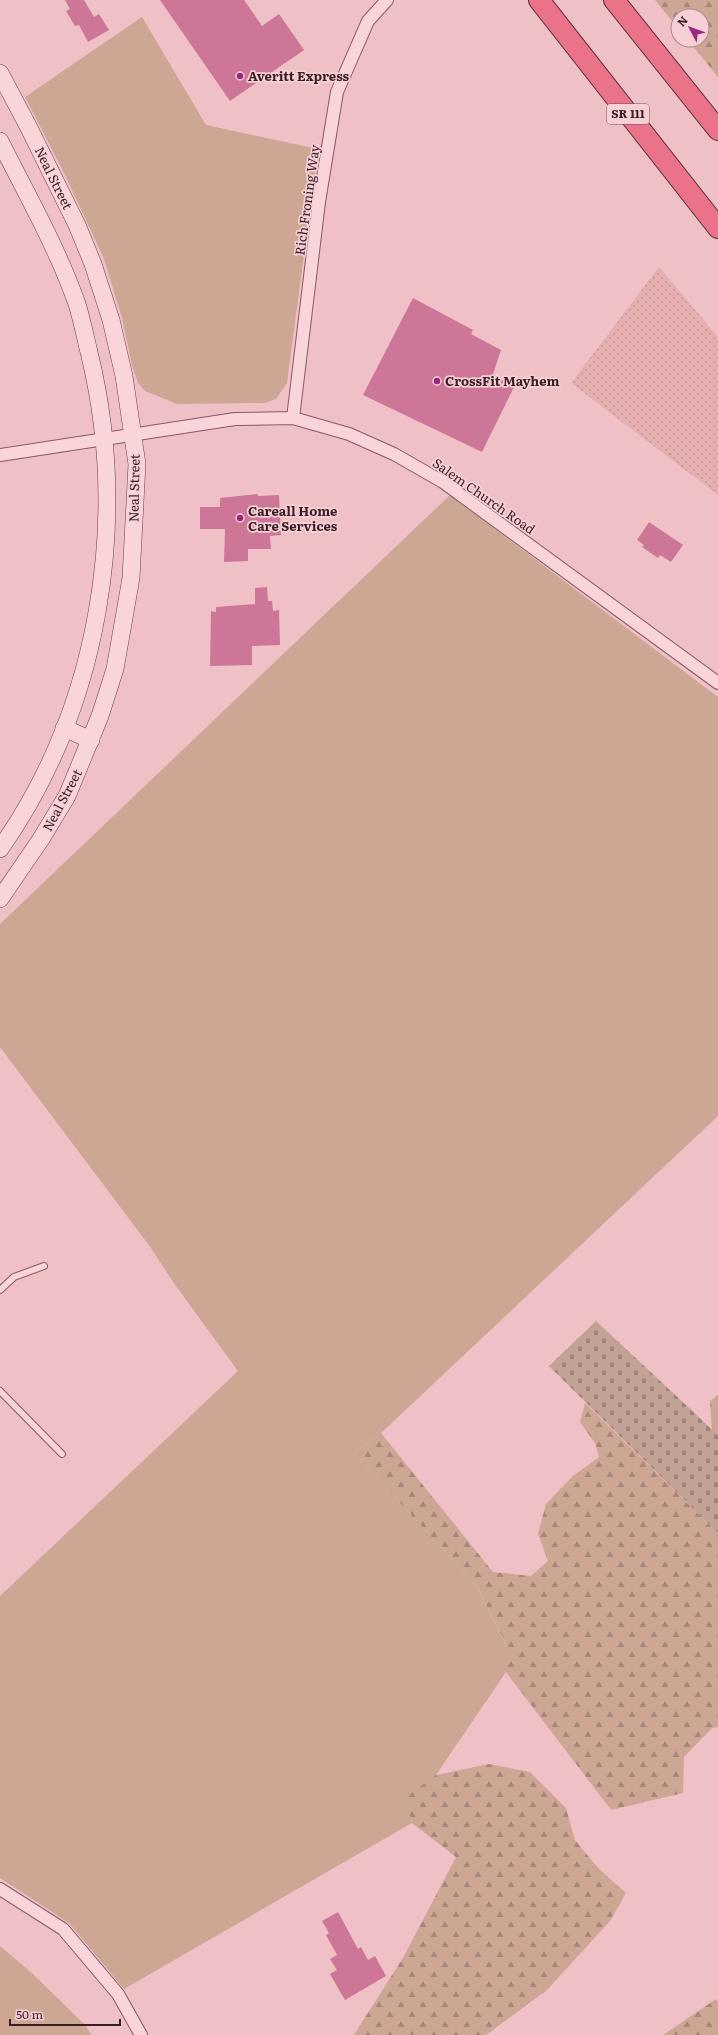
<svg xmlns="http://www.w3.org/2000/svg" width="718" height="2035" font-family="Literata,serif">
<style>
.farmland{fill:url(#farmland-dots)}
.grass{fill:#cda694}
.forest{fill:url(#forest-firs)}
.cemetery{fill:url(#cemetery-stones)}
.building{fill:#ce7698}
.lines{fill:none;stroke-linecap:round;stroke-linejoin:round}
.service-casing{stroke:#885865;stroke-width:8}
.minor-casing{stroke:#885865;stroke-width:14}
.secondary-casing{stroke:#6a3b4a;stroke-width:18}
.trunk-casing{stroke:#562c3b;stroke-width:22}
.service{stroke:#f9d4d8;stroke-width:6}
.minor{stroke:#f9d4d8;stroke-width:12}
.secondary{stroke:#f9d4d8;stroke-width:17}
.trunk{stroke:#ea738a;stroke-width:20}
.poi-dot{fill:#992784;stroke:#f6d0d4;stroke-width:1.5}
.labels{text-anchor:middle;stroke-width:3.5;stroke-linejoin:round;paint-order:stroke}
.shield{fill:#f6d0d4;stroke:#71535a;stroke-width:1}
.shield-label{font-size:12px;font-weight:bold;fill:#381d25}
.poi-label{font-size:13px;font-weight:bold;fill:#381d25;stroke:#f6d0d4;text-anchor:start}
.street-label{font-size:13px;fill:#381d25;stroke:#f6d0d4}
</style>
<defs>
<pattern id="farmland-dots" width="8" height="8" patternUnits="userSpaceOnUse"><rect width="8" height="8" fill="#e4afae"/><path d="M2 2h.1M6 6h.1" fill="none" stroke="#c49696" stroke-width="1.8" stroke-linecap="round"/></pattern>
<pattern id="forest-firs" width="22" height="20" patternUnits="userSpaceOnUse"><rect width="22" height="20" fill="#cda694"/><path d="M5 1l3.5 6h-7zM16 11l3.5 6h-7z" fill="#a78779"/></pattern>
<pattern id="cemetery-stones" width="16" height="16" patternUnits="userSpaceOnUse"><rect width="16" height="16" fill="#c1a294"/><path d="M2 7V4a2 2 0 0 1 4 0v3zM10 15v-3a2 2 0 0 1 4 0v3z" fill="#9e8379"/></pattern>
</defs>
<rect width="100%" height="100%" fill="#efc1c6"/>
<path class="farmland" d="M 659,267 L 718,337 L 718,495 L 571,383 Z"/>
<g class="grass">
<path d="M 142,17 L 206,125 L 318,149 L 287,383 L 276,399 L 265,403 L 177,404 L 145,391 L 138,383 L 132,365 L 122,318 L 104,259 L 64,173 L 25,97 Z"/>
<path d="M 450,495 L 718,697 L 718,1116 L 381,1433 L 354,1453 L 476,1585 L 506,1645 L 506,1672 L 436,1775 L 406,1798 L 412,1823 L 124,1989 L 69,1923 L 0,1878 L 0,1596 L 238,1371 L 173,1282 L 151,1248 L 0,1047 L 0,924 Z"/>
<path d="M 0,1946 L 33,1974 L 86,2026 L 91,2035 L 0,2035 Z"/>
</g>
<g class="forest">
<path d="M 655,0 L 718,0 L 718,77 L 688,40 L 702,40 L 702,16 L 678,16 L 678,28 Z"/>
<path d="M 718,1395 L 718,1435 L 712,1430 L 710,1401 Z"/>
<path d="M 585,1403 L 718,1533 L 718,1727 L 712,1728 L 684,1757 L 683,1793 L 611,1810 L 506,1672 L 506,1644 L 476,1585 L 354,1453 L 381,1433 L 493,1572 L 531,1576 L 548,1561 L 538,1534 L 546,1504 L 573,1476 L 599,1457 L 595,1443 L 580,1422 Z"/>
<path d="M 489,1764 L 530,1772 L 566,1808 L 575,1840 L 598,1868 L 626,1893 L 610,1921 L 547,1990 L 486,2035 L 354,2035 L 404,1956 L 456,1857 L 412,1823 L 405,1798 L 436,1775 Z"/>
<path d="M 716,1999 L 718,2002 L 718,2035 L 663,2035 Z"/>
</g>
<path class="cemetery" d="M 596,1321 L 718,1435 L 718,1533 L 549,1366 Z"/>
<g class="building">
<path d="M 65,0 L 84,0 L 94,17 L 99,14 L 109,30 L 88,42 L 79,25 L 75,26 L 66,11 L 70,9 Z"/>
<path d="M 160,0 L 244,0 L 262,26 L 279,14 L 304,50 L 230,101 Z"/>
<path d="M 413,298 L 473,330 L 471,334 L 501,350 L 493,374 L 514,387 L 482,452 L 363,395 Z"/>
<path d="M 258,494 L 258,496 L 279,495 L 281,535 L 270,536 L 271,549 L 248,549 L 248,561 L 224,562 L 225,529 L 200,529 L 200,507 L 220,507 L 220,498 Z"/>
<path d="M 649,522 L 683,545 L 671,562 L 660,555 L 658,558 L 642,547 L 644,545 L 637,540 Z"/>
<path d="M 267,587 L 268,601 L 272,601 L 273,611 L 279,610 L 280,645 L 252,646 L 252,665 L 210,666 L 211,611 L 216,612 L 216,607 L 255,604 L 255,588 Z"/>
<path d="M 338,1912 L 358,1949 L 361,1947 L 368,1960 L 375,1956 L 386,1976 L 345,2000 L 330,1974 L 337,1970 L 330,1959 L 337,1955 L 326,1935 L 329,1933 L 322,1921 Z"/>
</g>
<g class="lines">
<defs>
<g id="service">
<path d="M 0,1290 L 14,1277 L 44,1266"/>
<path d="M 0,1391 L 62,1454"/>
</g>
<g id="minor">
<path d="M 293,418 L 319,202 L 337,92 L 368,21 L 387,0"/>
<path d="M 0,455 L 235,419 L 293,418 L 349,434 L 394,454 L 443,482 L 718,683"/>
<path d="M 0,1889 L 63,1929 L 118,1994 L 141,2035"/>
</g>
<g id="secondary">
<path id="s1" d="M 0,73 L 28,126 L 77,225 L 93,264 L 111,320 L 124,376 L 137,464 L 131,578 L 115,669 L 100,716 L 67,796 L 41,839 L 0,899"/>
<path d="M 0,141 C 27,195 57,247 77,304 C 82,320 85,336 89,352 C 130,520 100,707 0,849"/>
<path d="M 64,728 L 91,740"/>
</g>
<g id="trunk">
<path d="M 539,0 L 718,228"/>
<path d="M 614,0 L 718,130"/>
</g>
</defs>
<use href="#service" class="service-casing"/>
<use href="#minor" class="minor-casing"/>
<use href="#secondary" class="secondary-casing"/>
<use href="#trunk" class="trunk-casing"/>
<use href="#service" class="service"/>
<use href="#minor" class="minor"/>
<use href="#secondary" class="secondary"/>
<use href="#trunk" class="trunk"/>
</g>
<g class="poi-dot">
<circle cx="240" cy="76" r="4"/>
<circle cx="437" cy="381" r="4"/>
<circle cx="240" cy="518" r="4"/>
</g>
<g class="labels">
<rect class="shield" x="607" y="104" width="42" height="20" rx="3"/>
<g class="shield-label">
<text x="628" y="118">SR 111</text>
</g>
<g class="poi-label">
<text x="248" y="81">Averitt Express</text>
<text x="445" y="386">CrossFit Mayhem</text>
<text x="248" y="516">Careall Home<tspan x="248" dy="15">Care Services</tspan></text>
</g>
<g class="street-label">
<text dy="5" stroke="none"><textPath href="#s1" startOffset="118">Neal Street</textPath></text>
<text transform="translate(307 200) rotate(-82)" y="5">Rich Froning Way</text>
<text transform="translate(134 488) rotate(-89)" y="5">Neal Street</text>
<text transform="translate(484 496) rotate(35)" y="5">Salem Church Road</text>
<text transform="translate(62 800) rotate(-62)" y="5">Neal Street</text>
</g>
</g>
<g transform="translate(690 28) rotate(311)"><circle r="19" fill="#f6d0d4" stroke="#aa888e"/>
<path d="M0-3L7 15L0 10L-7 15Z" fill="#992784"/>
<text y="-6" font-size="11" font-weight="bold" text-anchor="middle" fill="#381d25">N</text>
</g>
<path d="M10 2019v6h110v-6" fill="none" stroke="#381d25" stroke-width="2"/>
<text x="16" y="2019" font-size="12" fill="#381d25" stroke="#f6d0d4" stroke-width="3" paint-order="stroke">50 m</text>
</svg>
